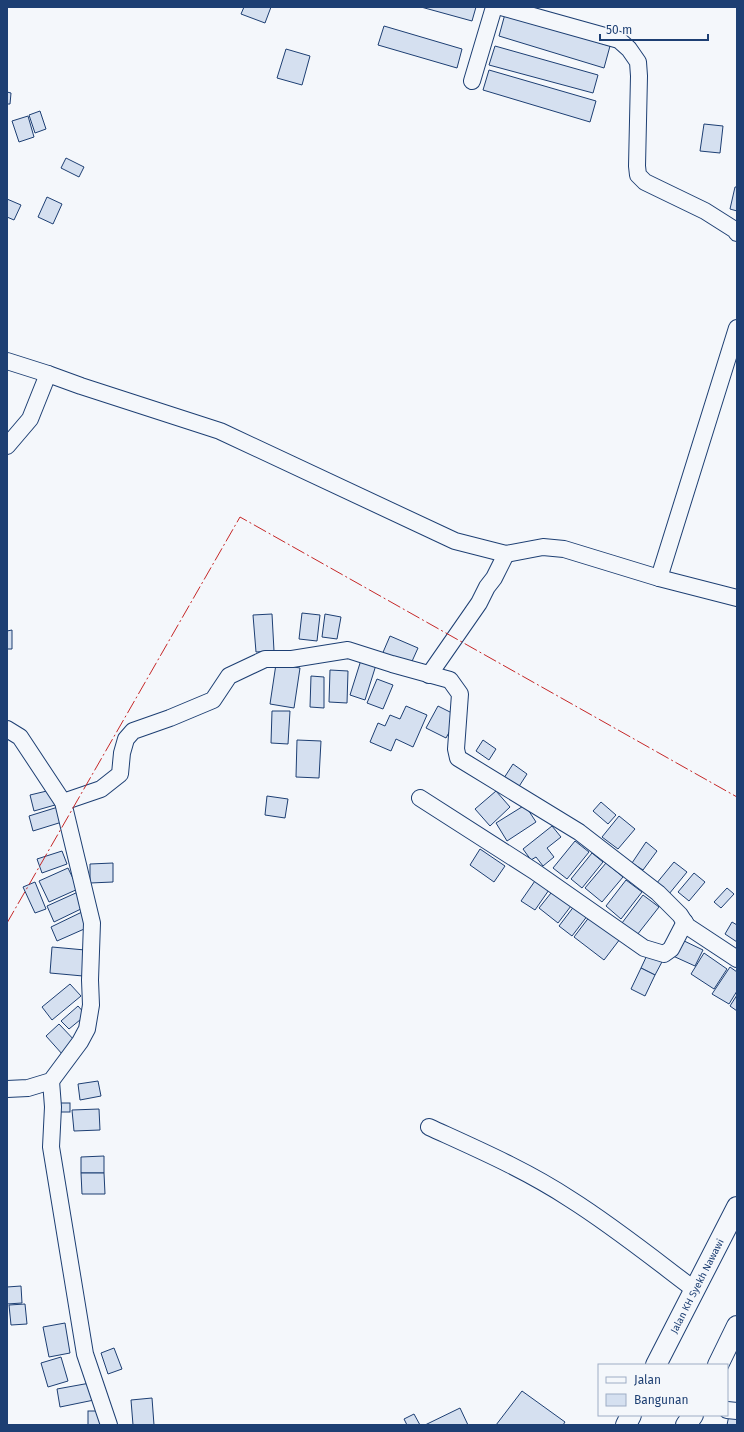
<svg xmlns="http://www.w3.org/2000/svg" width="744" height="1432" font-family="'Fira Sans',sans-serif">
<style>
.building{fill:#d5e0f0;stroke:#1d3f73}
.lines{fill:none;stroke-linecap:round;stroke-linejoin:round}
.minor-casing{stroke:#1d3f73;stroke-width:18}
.major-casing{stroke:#1d3f73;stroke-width:22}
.minor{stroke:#f4f7fb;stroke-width:16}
.major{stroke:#f4f7fb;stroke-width:20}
.power{stroke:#c62828;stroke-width:1;stroke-dasharray:14 3 2 3;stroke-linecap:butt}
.labels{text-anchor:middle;stroke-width:3;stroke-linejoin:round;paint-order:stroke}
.street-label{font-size:10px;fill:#1d3f73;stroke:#f4f7fb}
</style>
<rect width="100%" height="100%" fill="#f4f7fb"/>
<g class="building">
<path d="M 244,7 L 271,7 L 265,23 L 241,14 Z"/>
<path d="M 421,7 L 476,7 L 472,21 Z"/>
<path d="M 505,14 L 610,46 L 604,68 L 499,36 Z"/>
<path d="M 384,26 L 462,49 L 457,68 L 378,45 Z"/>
<path d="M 495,46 L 598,75 L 593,93 L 489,65 Z"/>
<path d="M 286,49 L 310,56 L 302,85 L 277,78 Z"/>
<path d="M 489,70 L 596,101 L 590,122 L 483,90 Z"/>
<path d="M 7,92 L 11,93 L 10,104 L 7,104 Z"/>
<path d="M 40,111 L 46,129 L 35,133 L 29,115 Z"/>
<path d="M 28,116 L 34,137 L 19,142 L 12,121 Z"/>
<path d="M 704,124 L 723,126 L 720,153 L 700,151 Z"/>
<path d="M 66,158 L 84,167 L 79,177 L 61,168 Z"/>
<path d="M 735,187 L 737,187 L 737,211 L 730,209 Z"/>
<path d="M 47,197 L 62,204 L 53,224 L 38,217 Z"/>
<path d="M 7,199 L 21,205 L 14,220 L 7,217 Z"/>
<path d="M 302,613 L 320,615 L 317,641 L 299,639 Z"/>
<path d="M 272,614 L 274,651 L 256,652 L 253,615 Z"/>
<path d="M 325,614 L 341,617 L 337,639 L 322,637 Z"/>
<path d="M 12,630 L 12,649 L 7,649 L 7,631 Z"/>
<path d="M 390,636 L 418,648 L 409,668 L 381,657 Z"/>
<path d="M 361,660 L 376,665 L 365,700 L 350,695 Z"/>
<path d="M 276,664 L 300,668 L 294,708 L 270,704 Z"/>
<path d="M 330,670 L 348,671 L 347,703 L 329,702 Z"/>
<path d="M 311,676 L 324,677 L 324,708 L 310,707 Z"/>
<path d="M 377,679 L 393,685 L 383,709 L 367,703 Z"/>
<path d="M 406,706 L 427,715 L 413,747 L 396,739 L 391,751 L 370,742 L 378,723 L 385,726 L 390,715 L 400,719 Z"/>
<path d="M 438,706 L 458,716 L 446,738 L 426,728 Z"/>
<path d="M 272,711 L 290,711 L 288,744 L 271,743 Z"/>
<path d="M 297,740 L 321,741 L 319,778 L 296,777 Z"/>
<path d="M 483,740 L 496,749 L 489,760 L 476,751 Z"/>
<path d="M 513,764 L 527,774 L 518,788 L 504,778 Z"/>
<path d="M 51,790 L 55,805 L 34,811 L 30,795 Z"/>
<path d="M 496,791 L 510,807 L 490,826 L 475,809 Z"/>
<path d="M 267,796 L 288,799 L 285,818 L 265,815 Z"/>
<path d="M 601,802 L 616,815 L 608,824 L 593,811 Z"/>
<path d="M 525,805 L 536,822 L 507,841 L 496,823 Z"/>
<path d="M 58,807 L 62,822 L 33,831 L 29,816 Z"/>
<path d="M 619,816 L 635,829 L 618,849 L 602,837 Z"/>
<path d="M 552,826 L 561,837 L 547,848 L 554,857 L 543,866 L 536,857 L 531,860 L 523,849 Z"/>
<path d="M 575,841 L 589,852 L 567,879 L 553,868 Z"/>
<path d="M 646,842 L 657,851 L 643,870 L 632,863 Z"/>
<path d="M 480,849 L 505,866 L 494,882 L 470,865 Z"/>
<path d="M 62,851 L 67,864 L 42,873 L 37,859 Z"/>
<path d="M 592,853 L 603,862 L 582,888 L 571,879 Z"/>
<path d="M 674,862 L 687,872 L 669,894 L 656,884 Z"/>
<path d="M 113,863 L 113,882 L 90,883 L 90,864 Z"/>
<path d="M 606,863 L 623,877 L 602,902 L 585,888 Z"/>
<path d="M 68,868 L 78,889 L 49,902 L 39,881 Z"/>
<path d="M 694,873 L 705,882 L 689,901 L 678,892 Z"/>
<path d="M 537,878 L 551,887 L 535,910 L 521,901 Z"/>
<path d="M 626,880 L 642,892 L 621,919 L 606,906 Z"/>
<path d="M 35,882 L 46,909 L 35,913 L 23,887 Z"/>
<path d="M 555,888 L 574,902 L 558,923 L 539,908 Z"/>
<path d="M 727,888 L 734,894 L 721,908 L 714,902 Z"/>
<path d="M 78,892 L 85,907 L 54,922 L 47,906 Z"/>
<path d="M 643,895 L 659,907 L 637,935 L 622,923 Z"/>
<path d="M 575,905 L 588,915 L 572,936 L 559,926 Z"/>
<path d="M 84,911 L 91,926 L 57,941 L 51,927 Z"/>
<path d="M 590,916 L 620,939 L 604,960 L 574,937 Z"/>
<path d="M 732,922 L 737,925 L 737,942 L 725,934 Z"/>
<path d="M 680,939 L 703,950 L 695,966 L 673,956 Z"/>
<path d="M 52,947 L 85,950 L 83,976 L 50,973 Z"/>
<path d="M 648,953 L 663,960 L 655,975 L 641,968 Z"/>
<path d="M 704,953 L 727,969 L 714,989 L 691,974 Z"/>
<path d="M 730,967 L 737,972 L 737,991 L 729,1004 L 712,994 Z"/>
<path d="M 641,968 L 655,975 L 645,996 L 631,989 Z"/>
<path d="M 70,984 L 81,996 L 52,1020 L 42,1007 Z"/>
<path d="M 737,995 L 737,1011 L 730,1006 Z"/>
<path d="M 78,1006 L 86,1015 L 69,1029 L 61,1021 Z"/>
<path d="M 59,1024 L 77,1043 L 63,1055 L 46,1036 Z"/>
<path d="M 98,1081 L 101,1096 L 80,1100 L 78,1084 Z"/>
<rect x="60" y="1103" width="10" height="9"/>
<path d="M 99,1109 L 100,1130 L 74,1131 L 72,1110 Z"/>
<path d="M 104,1156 L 104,1173 L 81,1173 L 81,1157 Z"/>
<path d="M 81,1173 L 104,1173 L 105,1194 L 82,1194 Z"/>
<path d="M 21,1286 L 22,1303 L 7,1304 L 7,1287 Z"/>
<path d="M 25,1304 L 27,1324 L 11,1325 L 9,1305 Z"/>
<path d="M 65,1323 L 70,1353 L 49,1357 L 43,1327 Z"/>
<path d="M 114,1348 L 122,1369 L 108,1374 L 101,1353 Z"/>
<path d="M 61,1357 L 68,1381 L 48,1387 L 41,1363 Z"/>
<path d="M 90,1383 L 94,1400 L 60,1407 L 57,1389 Z"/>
<path d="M 522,1391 L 565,1422 L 563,1425 L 496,1425 Z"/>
<path d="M 152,1398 L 154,1425 L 133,1425 L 131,1400 Z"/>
<path d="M 460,1408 L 468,1425 L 425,1425 Z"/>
<rect x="88" y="1411" width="15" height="14"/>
<path d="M 414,1414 L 420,1425 L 407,1425 L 404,1419 Z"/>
<path d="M 729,1415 L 737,1417 L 737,1425 L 727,1425 Z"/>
</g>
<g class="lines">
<defs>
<g id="minor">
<path d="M 501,7 L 619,40 L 629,49 L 638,62 L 639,76 L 637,166 L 638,175 L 645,182 L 705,211 L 735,230 L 737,233"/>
<path d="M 472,81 L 494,7"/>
<path d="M 7,361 L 48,374 L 81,386 L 220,431 L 455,541 L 506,554 L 543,547 L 564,549 L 659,578 L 737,598"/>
<path d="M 7,446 L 30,419 L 48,374"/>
<path d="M 659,578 L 737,328"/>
<path d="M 429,675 L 479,603 L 487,587 L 494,578 L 506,554"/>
<path d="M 7,729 L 20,737 L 63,802 L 92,923 L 90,980 L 91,1005 L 87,1029 L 80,1042 L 51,1081 L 28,1088 L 7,1089"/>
<path d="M 420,798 L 534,871 L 644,948 L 664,954 L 671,949 L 685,922"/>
<path d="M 63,802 L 101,789 L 120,774 L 122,753 L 126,739 L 133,731 L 170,718 L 213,700 L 229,676 L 265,659 L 292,659 L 348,650 L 392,664 L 450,680 L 460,694 L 456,749 L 458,758 L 579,832 L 658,893 L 680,915 L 687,926 L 737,959"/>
<path d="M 51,1081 L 53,1107 L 51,1147 L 85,1354 L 109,1425"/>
<path d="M 429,1127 C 477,1149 526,1170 570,1199 C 613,1226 654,1259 695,1290"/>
<path d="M 727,1410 L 737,1411"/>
</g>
<g id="major">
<path id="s1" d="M 656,1365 L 737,1207"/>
<path d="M 718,1365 L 737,1326"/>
<path d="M 626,1425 L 631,1415"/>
<path d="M 686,1425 L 693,1415"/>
</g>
</defs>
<use href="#minor" class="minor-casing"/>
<use href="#major" class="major-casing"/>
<use href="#minor" class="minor"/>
<use href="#major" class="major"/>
<path class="power" d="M 7,923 L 240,517 L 737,797"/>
</g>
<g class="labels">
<g class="street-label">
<text dy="4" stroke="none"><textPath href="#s1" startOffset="89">Jalan KH Syekh Nawawi</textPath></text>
</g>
</g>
<rect width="744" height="1432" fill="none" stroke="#1d3f73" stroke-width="16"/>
<rect x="598" y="1364" width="130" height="52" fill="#f4f7fb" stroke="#9eadc5"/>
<rect x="606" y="1377" width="20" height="6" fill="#f4f7fb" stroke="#9eadc5"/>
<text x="634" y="1384" font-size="12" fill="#1d3f73">Jalan</text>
<rect x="606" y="1394" width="20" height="12" fill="#d5e0f0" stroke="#9eadc5"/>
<text x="634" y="1404" font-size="12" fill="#1d3f73">Bangunan</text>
<path d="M600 34v6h108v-6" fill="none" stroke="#1d3f73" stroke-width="2"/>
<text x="606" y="34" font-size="12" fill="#1d3f73" stroke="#f4f7fb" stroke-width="3" paint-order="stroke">50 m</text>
</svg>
